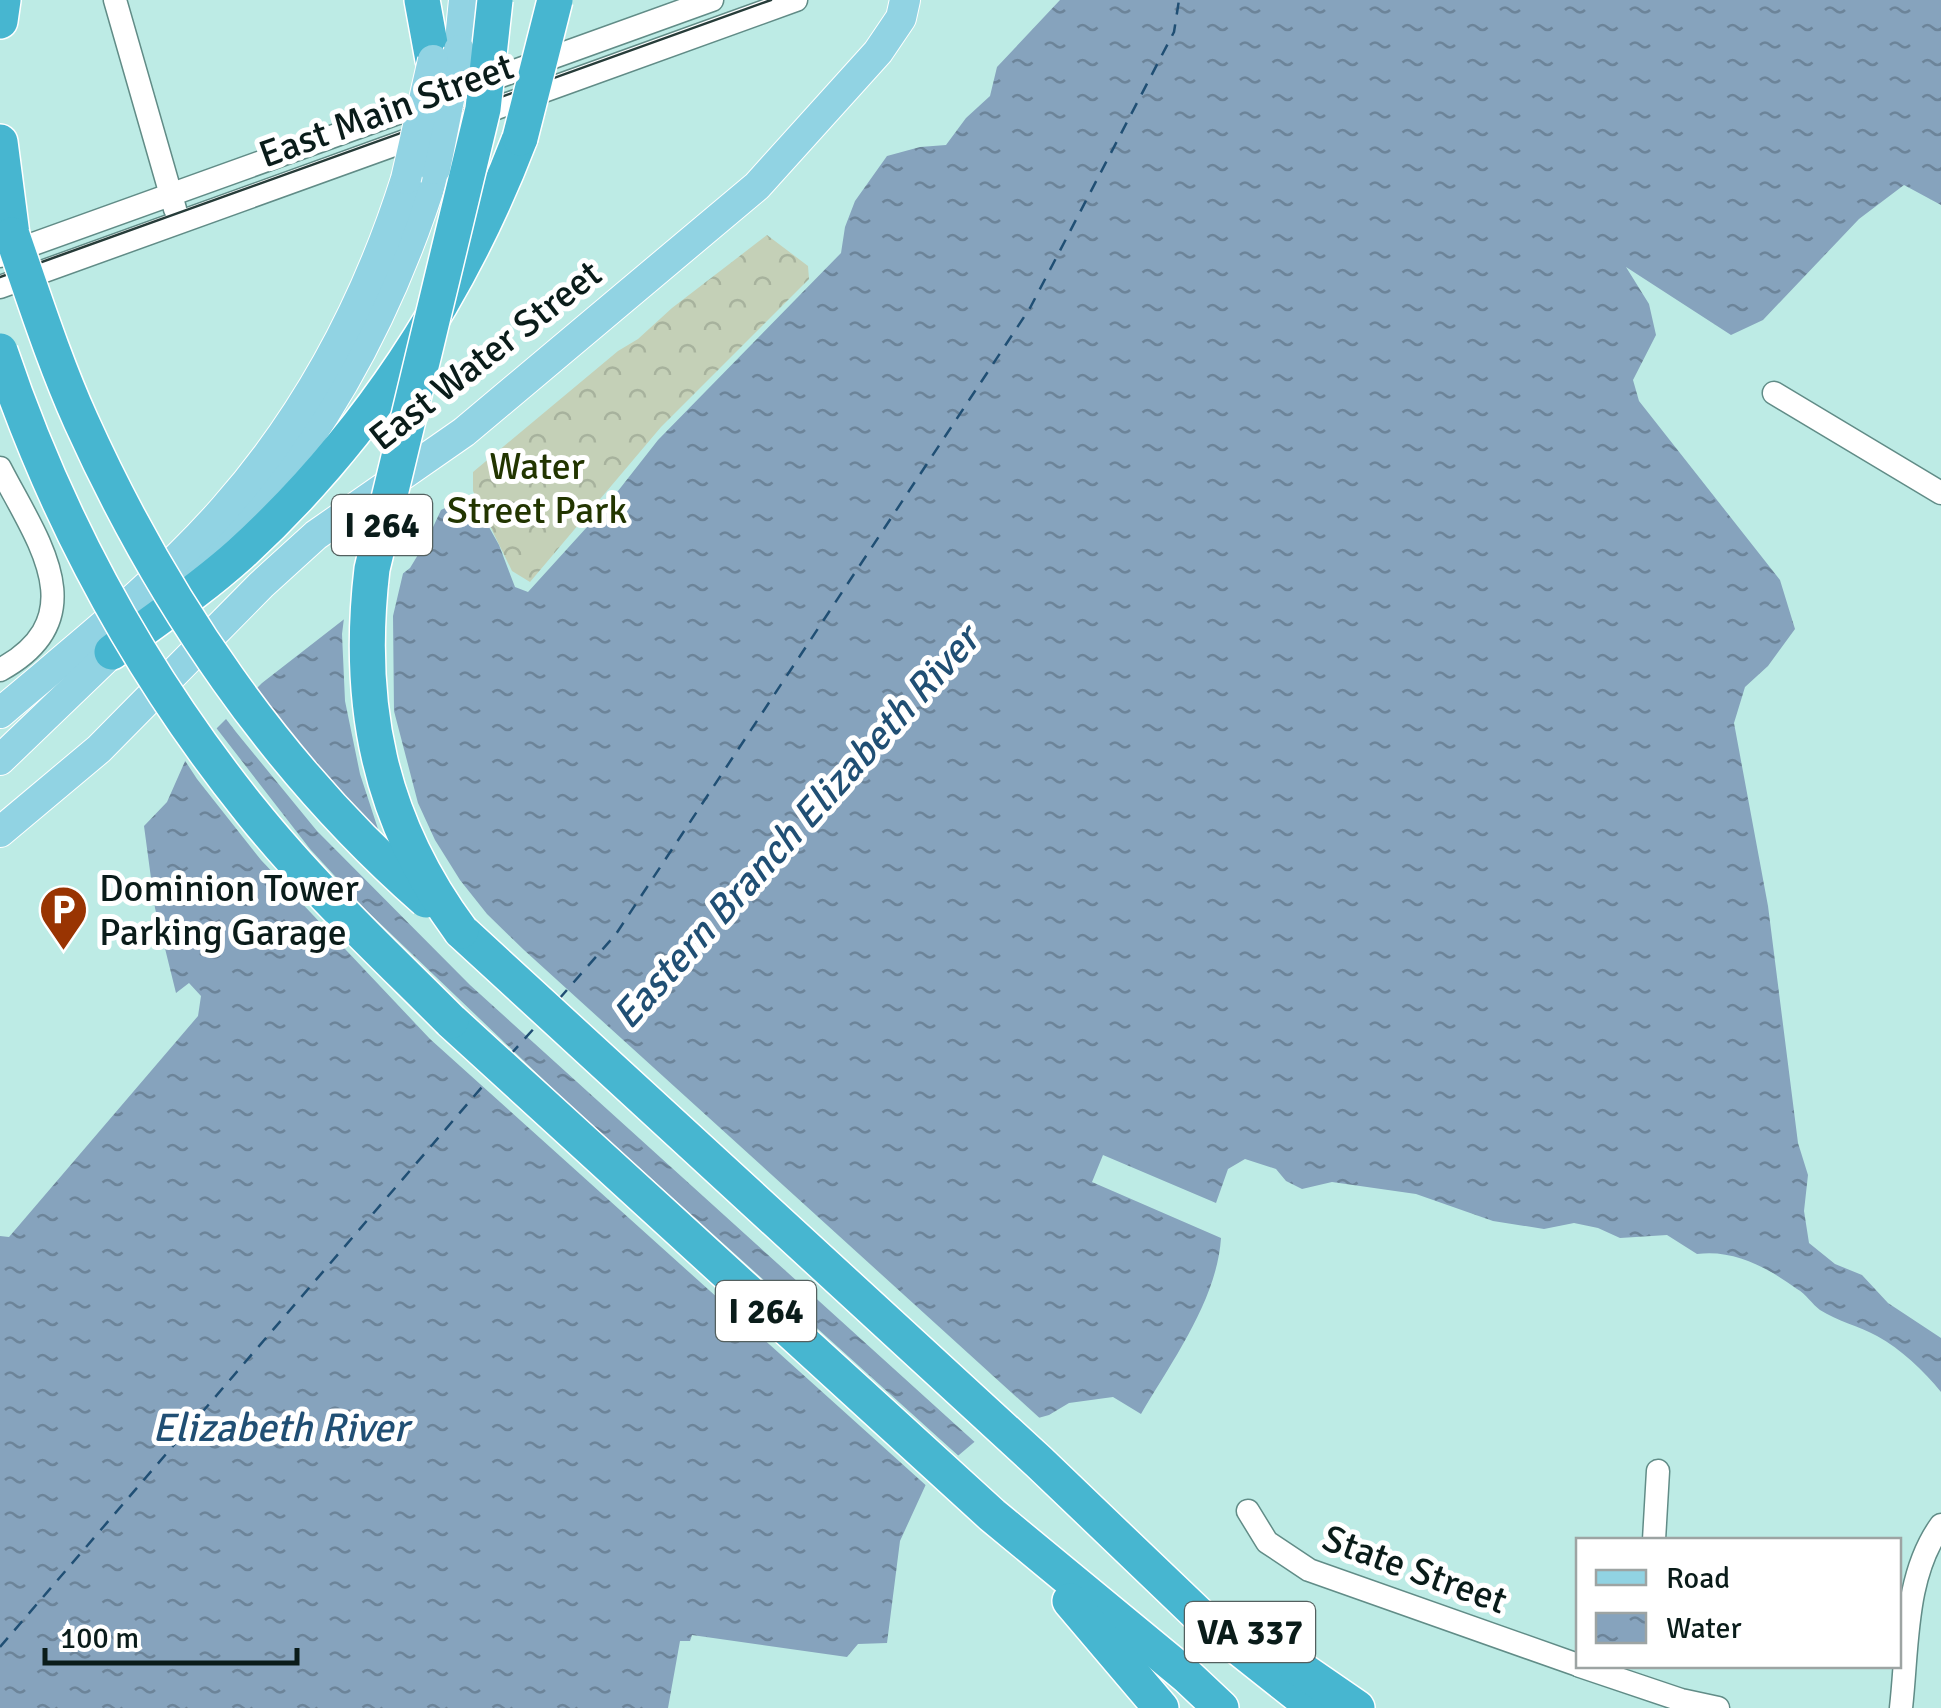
<svg xmlns="http://www.w3.org/2000/svg" width="1941" height="1708" font-family="Signika,sans-serif">
<style>
.forest{fill:url(#forest-crowns)}
.water{fill:url(#water-ripples)}
.pier{fill:#bdebe5}
.lines{fill:none;stroke-linecap:round;stroke-linejoin:round}
.ferry{stroke:#204f74;stroke-width:2.5;stroke-dasharray:12 10;stroke-linecap:butt}
.minor-casing{stroke:#618c87;stroke-width:25}
.major-casing{stroke:#fff;stroke-width:32}
.highway-casing{stroke:#fff;stroke-width:38}
.minor{stroke:#fff;stroke-width:22}
.major{stroke:#91d3e3;stroke-width:30}
.highway{stroke:#47b6d0;stroke-width:35}
.tram{stroke:#263c39;stroke-width:2.5}
.major-bridge-casing{stroke:#fff;stroke-width:32;stroke-linecap:butt}
.highway-bridge-casing{stroke:#fff;stroke-width:38;stroke-linecap:butt}
.major-bridge{stroke:#91d3e3;stroke-width:30}
.highway-bridge{stroke:#47b6d0;stroke-width:35}
.labels{text-anchor:middle;stroke-width:10;stroke-linejoin:round;paint-order:stroke}
.shield{fill:#fff;stroke:#54605f;stroke-width:2.5}
.shield-label{font-size:35px;font-weight:bold;fill:#0a1c1a}
.street-label{font-size:38px;fill:#0a1c1a;stroke:#fff}
.park-label{font-size:38px;fill:#223500;stroke:#fff}
.poi-label{font-size:38px;fill:#0a1c1a;stroke:#fff;text-anchor:start}
.water-label{font-size:40px;font-style:italic;fill:#204f74;stroke:#fff}
</style>
<defs>
<pattern id="forest-crowns" width="20" height="18" patternUnits="userSpaceOnUse" patternTransform="scale(2.5)"><rect width="20" height="18" fill="#c4d0b7"/><path d="M2 6a3 3 0 1 1 6 0M12 15a3 3 0 1 1 6 0" fill="none" stroke="#a7b29d"/></pattern>
<pattern id="water-ripples" width="26" height="14" patternUnits="userSpaceOnUse" patternTransform="scale(2.5)"><rect width="26" height="14" fill="#86a3bd"/><path d="M2 4q2-2 4 0t4 0M15 11q2-2 4 0t4 0" fill="none" stroke="#6c8499"/></pattern>
</defs>
<rect width="100%" height="100%" fill="#bdebe5"/>
<path class="forest" d="M 767,235 L 808,266 L 809,279 L 661,427 L 530,582 L 512,571 L 473,491 L 473,472 L 618,351 L 638,339 L 672,308 Z"/>
<path class="water" d="M 1060,0 L 1941,0 L 1941,205 L 1904,185 L 1859,219 L 1763,320 L 1731,335 L 1626,267 L 1649,304 L 1656,335 L 1633,380 L 1639,401 L 1780,580 L 1795,629 L 1768,666 L 1745,687 L 1734,723 L 1768,906 L 1798,1143 L 1808,1175 L 1804,1211 L 1809,1243 L 1835,1264 L 1862,1275 L 1888,1303 L 1941,1338 L 1941,1392 C 1924,1371 1901,1349 1877,1336 C 1859,1326 1837,1321 1820,1310 C 1812,1304 1806,1294 1797,1289 C 1768,1268 1734,1249 1697,1254 L 1667,1235 L 1620,1238 L 1598,1228 L 1574,1223 L 1544,1229 L 1493,1221 L 1416,1194 L 1332,1182 L 1302,1189 L 1286,1181 L 1276,1169 L 1245,1159 L 1228,1169 L 1216,1203 L 1103,1155 L 1092,1182 L 1221,1238 C 1217,1300 1172,1361 1141,1414 L 1113,1397 L 1069,1403 L 1049,1415 L 985,1433 L 927,1482 L 900,1541 L 887,1643 L 858,1644 L 847,1657 L 692,1635 L 690,1641 L 680,1641 L 668,1708 L 0,1708 L 0,1236 L 9,1237 L 198,1016 L 201,996 L 189,983 L 176,993 L 155,908 L 144,826 L 167,802 L 186,759 L 262,683 L 410,568 L 427,540 L 441,510 L 463,499 L 475,502 L 499,545 L 515,587 L 528,592 L 607,505 L 658,440 L 841,253 L 845,227 L 855,201 L 887,156 L 920,147 L 946,145 L 966,118 L 990,96 L 997,67 Z"/>
<g class="pier">
<path d="M 405,565 L 393,616 L 394,711 L 418,803 L 435,840 L 460,880 L 487,914 L 524,950 L 1044,1422 L 987,1438 L 978,1445 L 470,985 L 317,831 L 236,732 L 223,715 L 247,691 L 349,815 L 371,833 L 378,829 L 360,774 L 345,701 L 342,634 L 345,610 L 381,582 L 374,658 L 378,708 L 390,763 L 406,811 L 431,860 L 448,883 L 420,835 L 397,773 L 381,678 L 382,632 L 389,586 L 391,575 Z"/>
<path d="M 214,725 L 310,849 L 367,911 L 571,1106 L 962,1459 L 930,1489 L 430,1039 L 261,860 L 197,779 L 182,756 Z"/>
</g>
<g class="lines">
<g class="ferry">
<path d="M 559,999 L 616,934 L 1030,308 L 1174,32 L 1179,0"/>
<path d="M 510,1055 L 538,1024"/>
<path d="M 0,1647 L 488,1080"/>
</g>
<defs>
<g id="minor">
<path d="M 115,0 L 175,209"/>
<path d="M 0,256 L 712,0"/>
<path d="M 0,287 L 796,0"/>
<path d="M 1774,393 L 1941,493"/>
<path d="M 0,468 C 37,540 97,617 0,670"/>
<path d="M 1248,1511 L 1267,1542 L 1309,1570 L 1578,1665"/>
<path d="M 1654,1540 L 1658,1471"/>
<path d="M 1580,1666 L 1681,1700 L 1718,1708"/>
<path d="M 1901,1708 C 1908,1647 1904,1576 1941,1525"/>
</g>
<g id="major">
<path d="M 459,50 L 464,0"/>
<path d="M 194,574 C 310,463 388,322 435,169"/>
<path d="M 0,713 C 76,648 158,584 224,509 C 308,414 368,299 406,179"/>
<path d="M 0,760 L 128,637"/>
<path d="M 0,832 L 99,749 L 261,585 L 316,535 L 464,432 L 757,186 L 878,52 L 901,18 L 905,0"/>
</g>
<g id="highway">
<path d="M 422,0 L 433,60"/>
<path d="M 0,21 L 3,0"/>
<path d="M 0,142 L 12,235"/>
<path d="M 112,652 C 155,620 200,590 240,554 C 365,440 460,295 520,138"/>
<path d="M 461,931 L 1039,1462 L 1204,1620 L 1315,1708"/>
<path d="M 451,1021 L 992,1515 L 1187,1676 L 1221,1708"/>
<path d="M 1070,1601 L 1161,1708"/>
<path d="M 1296,1666 L 1357,1708"/>
</g>
</defs>
<use href="#minor" class="minor-casing"/>
<use href="#major" class="major-casing"/>
<use href="#highway" class="highway-casing"/>
<use href="#minor" class="minor"/>
<use href="#major" class="major"/>
<use href="#highway" class="highway"/>
<path class="tram" d="M 0,277 L 771,0"/>
<defs>
<g id="major-bridge">
<path d="M 435,169 L 459,50"/>
<path d="M 406,179 L 433,60"/>
</g>
<g id="highway-bridge">
<path d="M 520,138 L 555,0"/>
<path d="M 12,235 C 34,298 54,361 81,421 C 162,601 277,770 426,900"/>
<path d="M 0,351 C 56,518 140,673 251,811 C 311,886 383,953 451,1021"/>
<path d="M 461,931 C 379,820 356,704 372,569 L 483,109 L 495,0"/>
</g>
</defs>
<use href="#major-bridge" class="major-bridge-casing"/>
<use href="#highway-bridge" class="highway-bridge-casing"/>
<use href="#major-bridge" class="major-bridge"/>
<use href="#highway-bridge" class="highway-bridge"/>
</g>
<defs>
<symbol id="parking-pin" viewBox="-11 -11 22 30"><path d="M0 17L-7.5 6A9.5 9.5 0 1 1 7.5 6Z" fill="#993402" stroke="#fff"/><path d="M-3.5-5.5H1a3.5 3.5 0 0 1 0 7H-1V5.5H-3.5ZM-1-3.4V-.6H.8a1.4 1.4 0 0 0 0-2.8Z" fill="#fff"/></symbol>
</defs>
<g fill-rule="evenodd">
<use href="#parking-pin" x="36" y="882" width="55" height="75"/>
</g>
<g class="labels">
<g class="shield">
<rect x="332" y="495" width="100" height="60" rx="8"/>
<rect x="716" y="1281" width="100" height="60" rx="8"/>
<rect x="1185" y="1602" width="130" height="60" rx="8"/>
</g>
<g class="shield-label">
<text x="382" y="537">I 264</text>
<text x="766" y="1323">I 264</text>
<text x="1250" y="1644">VA 337</text>
</g>
<g class="street-label">
<text transform="translate(386 110) rotate(-20)" y="13">East Main Street</text>
<text transform="translate(485 355) rotate(-38)" y="13">East Water Street</text>
<text transform="translate(1415 1569) rotate(20)" y="13">State Street</text>
</g>
<g class="park-label">
<text x="537" y="479">Water<tspan x="537" dy="44">Street Park</tspan></text>
</g>
<g class="poi-label">
<text x="99" y="901">Dominion Tower<tspan x="99" dy="44">Parking Garage</tspan></text>
</g>
<g class="water-label">
<text transform="translate(795 827) rotate(-48)" y="14">Eastern Branch Elizabeth River</text>
<text x="280" y="1441">Elizabeth River</text>
</g>
</g>
<rect x="1576" y="1538" width="325" height="130" fill="#ffffff" stroke="#9da4a3" stroke-width="2.5"/>
<rect x="1596" y="1570" width="50" height="15" fill="#91d3e3" stroke="#9da4a3" stroke-width="2.5"/>
<text x="1666" y="1588" font-size="30" fill="#0a1c1a">Road</text>
<rect x="1596" y="1613" width="50" height="30" fill="url(#water-ripples)" stroke="#9da4a3" stroke-width="2.5"/>
<text x="1666" y="1638" font-size="30" fill="#0a1c1a">Water</text>
<path d="M45 1648v15h252v-15" fill="none" stroke="#0a1c1a" stroke-width="5"/>
<text x="60" y="1648" font-size="30" fill="#0a1c1a" stroke="#ffffff" stroke-width="8" paint-order="stroke">100 m</text>
</svg>
